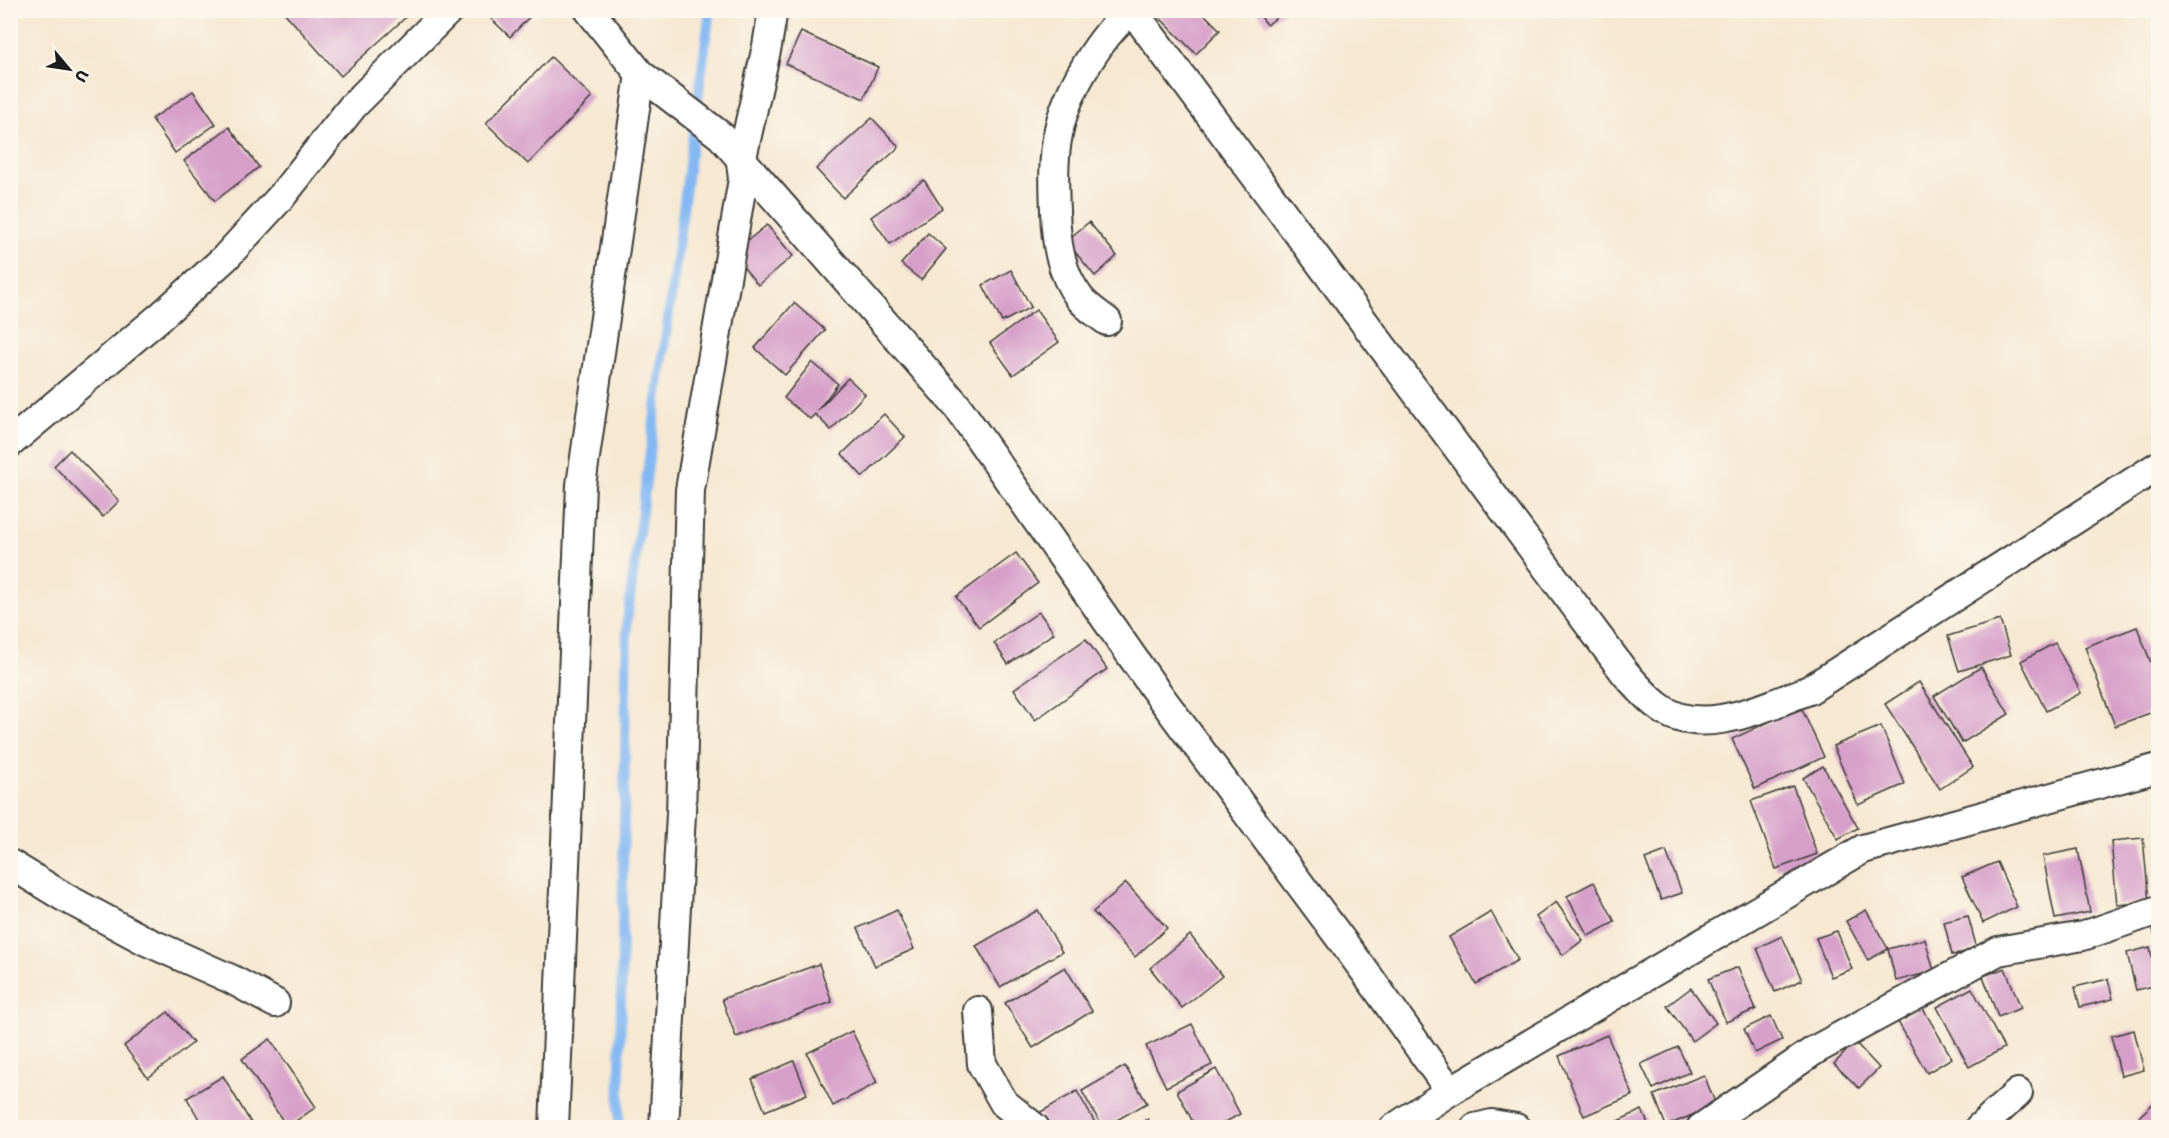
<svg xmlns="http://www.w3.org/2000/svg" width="2169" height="1138" font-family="'Shantell Sans',sans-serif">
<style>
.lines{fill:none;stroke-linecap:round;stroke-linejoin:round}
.stream{stroke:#84b8f2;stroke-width:10}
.building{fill:#d69fc9}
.minor-casing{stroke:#3d3b37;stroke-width:32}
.minor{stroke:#fff;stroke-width:28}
</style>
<rect width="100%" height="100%" fill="#fbf7ec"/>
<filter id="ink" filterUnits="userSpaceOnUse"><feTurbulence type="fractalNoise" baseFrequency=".0167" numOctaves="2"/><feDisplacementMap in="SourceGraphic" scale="12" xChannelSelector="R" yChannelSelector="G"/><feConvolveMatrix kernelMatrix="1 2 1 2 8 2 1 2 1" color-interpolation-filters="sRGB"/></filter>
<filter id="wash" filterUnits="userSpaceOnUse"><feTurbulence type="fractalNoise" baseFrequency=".008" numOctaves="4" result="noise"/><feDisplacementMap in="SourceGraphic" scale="24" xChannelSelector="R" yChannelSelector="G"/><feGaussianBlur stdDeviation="1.35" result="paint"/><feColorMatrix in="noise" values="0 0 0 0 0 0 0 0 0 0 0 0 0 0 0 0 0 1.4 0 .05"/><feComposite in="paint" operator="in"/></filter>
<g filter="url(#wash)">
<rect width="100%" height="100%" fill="#f6e8d2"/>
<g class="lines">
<path class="stream" d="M 619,1128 L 627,621 L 710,10"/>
</g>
<g id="blocks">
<g class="building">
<path d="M 282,10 L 399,10 L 405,18 L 341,76 Z"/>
<path d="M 486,10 L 536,10 L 510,37 L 484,12 Z"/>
<path d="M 1162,10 L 1200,10 L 1220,30 L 1196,54 L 1157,15 Z"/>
<path d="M 1256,10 L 1286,10 L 1267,25 Z"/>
<path d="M 801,32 L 878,67 L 864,99 L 786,64 Z"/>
<path d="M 551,57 L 592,97 L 528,164 L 486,123 Z"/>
<path d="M 193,91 L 216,124 L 175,153 L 152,119 Z"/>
<path d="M 872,118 L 899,147 L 843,198 L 816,169 Z"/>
<path d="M 229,127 L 259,167 L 215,201 L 184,161 Z"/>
<path d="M 924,180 L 942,208 L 890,244 L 871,217 Z"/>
<path d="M 1089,222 L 1117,256 L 1095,276 L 1066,241 Z"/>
<path d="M 767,225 L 793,256 L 758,285 L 732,253 Z"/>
<path d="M 928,233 L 946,249 L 921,280 L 901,264 Z"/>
<path d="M 1011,270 L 1031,307 L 1002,322 L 983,285 Z"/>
<path d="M 794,303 L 825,330 L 785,375 L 755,348 Z"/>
<path d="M 1036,310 L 1059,342 L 1013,375 L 990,343 Z"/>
<path d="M 812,362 L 838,384 L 817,411 L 848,378 L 865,394 L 831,430 L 815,414 L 810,419 L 784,398 Z"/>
<path d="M 884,414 L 905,437 L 863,477 L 842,454 Z"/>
<path d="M 70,450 L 119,501 L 103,517 L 54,466 Z"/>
<path d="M 1016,553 L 1038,583 L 979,627 L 956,597 Z"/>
<path d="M 1039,612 L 1054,633 L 1008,664 L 994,643 Z"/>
<path d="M 2000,620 L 2011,655 L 1959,671 L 1948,636 Z"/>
<path d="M 2137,627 L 2158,681 L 2158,710 L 2115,726 L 2085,647 Z"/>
<path d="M 1086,639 L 1107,669 L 1035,720 L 1014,689 Z"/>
<path d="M 2055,643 L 2081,693 L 2046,711 L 2021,661 Z"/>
<path d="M 1981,667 L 2009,714 L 1962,743 L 1934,696 Z"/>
<path d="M 1919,682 L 1973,767 L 1940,789 L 1885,704 Z"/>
<path d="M 1801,707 L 1824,757 L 1755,789 L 1732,739 Z"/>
<path d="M 1881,726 L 1905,784 L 1858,805 L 1833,746 Z"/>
<path d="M 1823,766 L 1858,828 L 1838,839 L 1803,778 Z"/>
<path d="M 1793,786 L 1817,854 L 1776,869 L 1751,801 Z"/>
<path d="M 2143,838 L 2149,902 L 2117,905 L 2111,841 Z"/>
<path d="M 2078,849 L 2090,912 L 2055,919 L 2043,856 Z"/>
<path d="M 1666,851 L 1682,893 L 1661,900 L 1645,859 Z"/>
<path d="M 1997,862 L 2017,907 L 1983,923 L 1962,877 Z"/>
<path d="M 1594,882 L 1615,922 L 1588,936 L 1567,896 Z"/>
<path d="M 1126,883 L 1167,928 L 1135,957 L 1093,912 Z"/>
<path d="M 1556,902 L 1583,940 L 1563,955 L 1536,917 Z"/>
<path d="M 897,910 L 914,949 L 875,966 L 858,928 Z"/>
<path d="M 1038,910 L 1062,952 L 1000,987 L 976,946 Z"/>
<path d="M 1866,910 L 1888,949 L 1868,960 L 1846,921 Z"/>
<path d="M 1491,912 L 1518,960 L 1476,984 L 1449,937 Z"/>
<path d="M 1968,916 L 1977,949 L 1952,955 L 1944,922 Z"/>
<path d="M 2158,928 L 2158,945 L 2153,930 Z"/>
<path d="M 1837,931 L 1852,969 L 1831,977 L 1816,938 Z"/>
<path d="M 1190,935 L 1222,976 L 1182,1008 L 1150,968 Z"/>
<path d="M 1782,936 L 1802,980 L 1775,992 L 1757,948 Z"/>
<path d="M 1925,939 L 1934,971 L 1896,981 L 1888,949 Z"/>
<path d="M 2150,947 L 2158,985 L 2136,990 L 2127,953 Z"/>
<path d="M 819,964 L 832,1002 L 736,1037 L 722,999 Z"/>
<path d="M 1065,967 L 1092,1011 L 1033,1048 L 1005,1003 Z"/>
<path d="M 1738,967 L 1756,1009 L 1726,1022 L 1708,979 Z"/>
<path d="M 2005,968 L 2021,1008 L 1998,1017 L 1983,976 Z"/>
<path d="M 2108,979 L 2113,999 L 2080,1007 L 2075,987 Z"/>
<path d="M 1691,988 L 1716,1023 L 1692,1041 L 1667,1006 Z"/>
<path d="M 1972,988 L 2004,1048 L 1969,1067 L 1937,1007 Z"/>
<path d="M 1922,1007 L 1952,1058 L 1927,1073 L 1897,1020 Z"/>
<path d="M 168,1012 L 193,1043 L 148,1078 L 124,1046 Z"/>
<path d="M 1771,1016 L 1782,1040 L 1755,1053 L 1744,1029 Z"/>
<path d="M 1192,1024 L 1212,1065 L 1166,1087 L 1146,1046 Z"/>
<path d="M 2134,1030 L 2144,1070 L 2121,1076 L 2111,1036 Z"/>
<path d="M 852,1031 L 877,1083 L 833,1106 L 807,1053 Z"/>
<path d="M 1607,1035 L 1633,1095 L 1584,1116 L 1559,1056 Z"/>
<path d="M 270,1039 L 316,1107 L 287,1127 L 242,1059 Z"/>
<path d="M 1855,1042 L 1879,1068 L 1859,1088 L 1834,1064 Z"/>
<path d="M 1678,1047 L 1690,1072 L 1653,1089 L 1641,1064 Z"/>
<path d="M 794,1061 L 807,1094 L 765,1111 L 752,1079 Z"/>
<path d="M 1125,1066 L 1147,1103 L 1103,1128 L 1082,1091 Z"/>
<path d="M 1216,1069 L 1240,1114 L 1215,1128 L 1196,1128 L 1177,1091 Z"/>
<path d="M 1704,1075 L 1716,1105 L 1666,1126 L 1654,1095 Z"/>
<path d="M 223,1076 L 254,1128 L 204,1128 L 187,1098 Z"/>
<path d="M 1077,1091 L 1098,1128 L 1047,1128 L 1039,1113 Z"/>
<path d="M 2158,1099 L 2158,1128 L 2127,1128 Z"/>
<path d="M 1642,1110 L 1650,1128 L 1612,1128 L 1611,1124 Z"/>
<path d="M 1148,1119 L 1153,1128 L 1135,1128 Z"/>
</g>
</g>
</g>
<g filter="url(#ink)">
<use href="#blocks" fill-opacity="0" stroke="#3d3b37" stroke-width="1.5"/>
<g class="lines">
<defs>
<g id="minor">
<path d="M 589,10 L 640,74 L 721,136 L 957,406 L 1154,688 L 1366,973 L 1450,1091 L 1394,1128"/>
<path d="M 1132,10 L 1625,673 C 1635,684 1646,697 1658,706 C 1699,740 1766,706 1809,690 L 2158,466"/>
<path d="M 1107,321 C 1098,314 1085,306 1079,297 C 1060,272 1056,241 1055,211 C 1054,185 1053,159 1058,134 C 1065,94 1100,35 1132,10"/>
<path d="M 10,443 L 161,316 L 225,258 L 281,197 L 353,106 L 449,10"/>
<path d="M 10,864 L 64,897 L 146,941 L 231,979 L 275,1003"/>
<path d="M 978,1011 L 982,1064 L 1004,1103 L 1035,1128"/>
<path d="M 1450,1091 L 1863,849 L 2158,768"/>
<path d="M 554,1128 L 581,485 L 640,74"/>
<path d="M 664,1128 L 681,814 L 690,490 L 743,179 L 741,162 L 767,46 L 773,10"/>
<path d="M 1475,1128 L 1492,1124 L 1516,1128"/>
<path d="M 1701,1128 L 1815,1050 L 1998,951 L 2083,936 L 2158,910"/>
<path d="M 1979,1128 L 2018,1093"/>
</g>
</defs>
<use href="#minor" class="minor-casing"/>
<use href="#minor" class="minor"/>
</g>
</g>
<rect width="2169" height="1138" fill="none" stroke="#fbf7ec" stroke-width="36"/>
<g transform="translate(69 69) rotate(119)" stroke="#fbf7ec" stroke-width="4.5" paint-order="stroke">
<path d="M0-4.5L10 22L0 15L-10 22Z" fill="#1c1c1c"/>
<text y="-9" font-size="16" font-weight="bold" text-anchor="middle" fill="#1c1c1c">U</text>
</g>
</svg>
